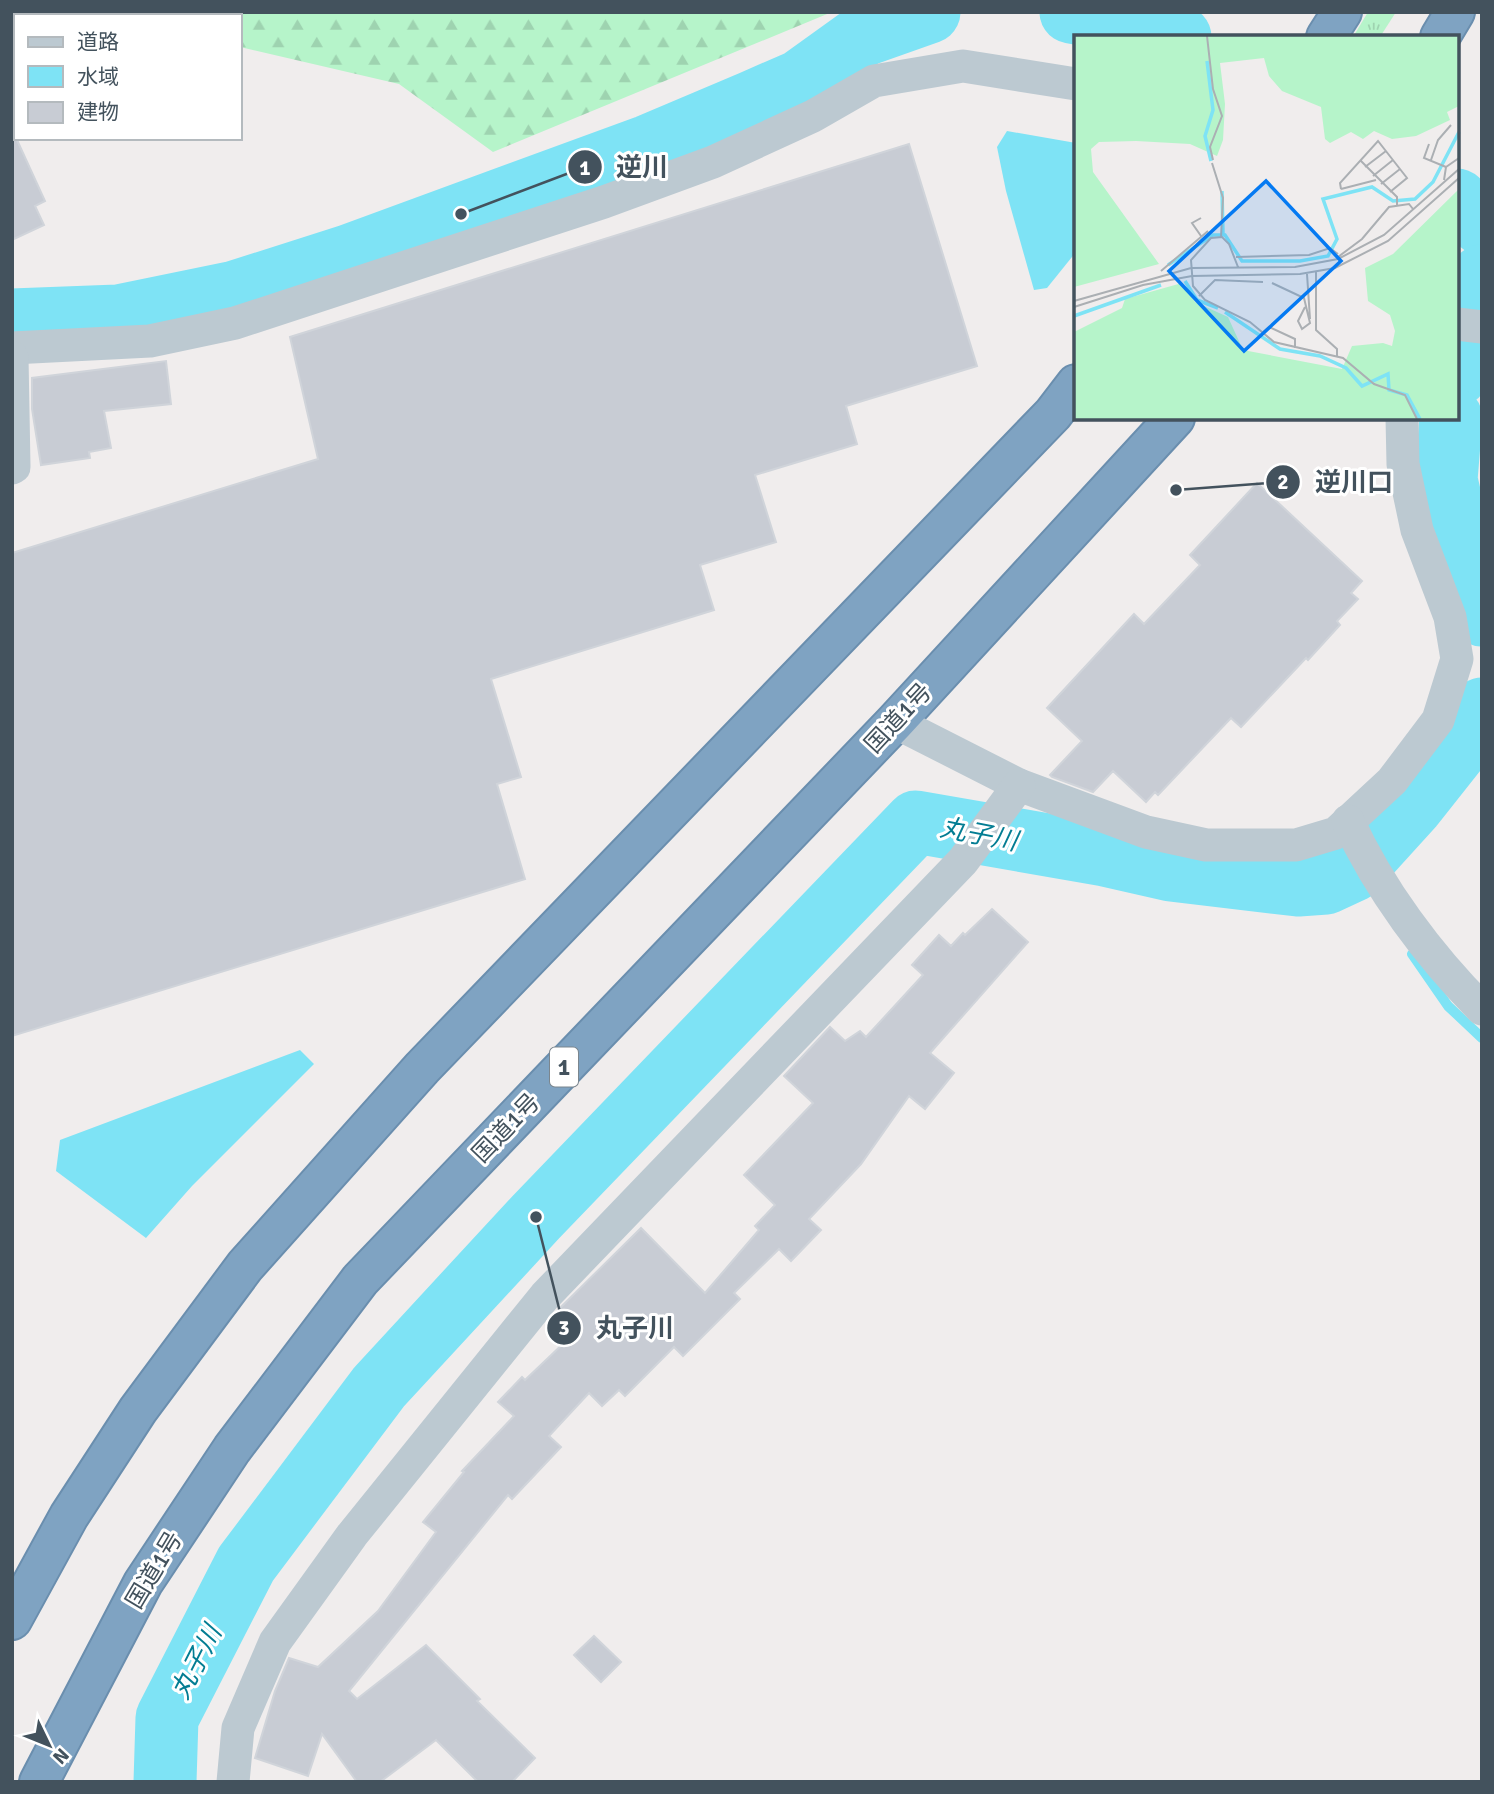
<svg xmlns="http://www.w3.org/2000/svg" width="1494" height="1794" font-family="Signika,'Noto Sans JP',sans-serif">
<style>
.grass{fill:url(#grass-tufts)}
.forest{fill:url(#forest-firs)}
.water{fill:#7ee3f5}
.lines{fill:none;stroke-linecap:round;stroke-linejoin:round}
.stream{stroke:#7ee3f5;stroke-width:10}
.river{stroke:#7ee3f5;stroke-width:63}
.building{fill:#c8ccd4;stroke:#d0d4da;stroke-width:2}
.highway-casing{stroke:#6a8eae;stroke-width:42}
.minor{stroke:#bcc9d1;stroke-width:33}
.highway{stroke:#7fa3c2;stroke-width:38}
.labels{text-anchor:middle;stroke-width:6;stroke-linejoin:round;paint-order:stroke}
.shield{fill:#fff;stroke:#7b868e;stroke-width:2}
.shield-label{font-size:23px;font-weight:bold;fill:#43525d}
.street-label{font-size:24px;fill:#43525d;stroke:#fff}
.water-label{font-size:26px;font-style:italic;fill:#037d93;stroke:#fff}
.inset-river{fill:none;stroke:#7ee3f5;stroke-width:3.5}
.inset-road{fill:none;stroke:#abafb3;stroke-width:2}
.view{fill:#057af2;fill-opacity:0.15;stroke:#057af2;stroke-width:3.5}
.inset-edge{fill:none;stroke:#43525d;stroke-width:3.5}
.leader{fill:none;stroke:#43525d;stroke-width:2.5}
.callout-dot{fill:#43525d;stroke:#fff;stroke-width:2.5}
.mark-label{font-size:21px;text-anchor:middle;font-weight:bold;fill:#fff}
.callout-label{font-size:26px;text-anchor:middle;font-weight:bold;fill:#43525d;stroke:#fff;stroke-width:6;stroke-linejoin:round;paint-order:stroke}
</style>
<defs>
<pattern id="grass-tufts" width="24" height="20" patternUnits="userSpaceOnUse" patternTransform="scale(1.75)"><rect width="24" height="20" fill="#b6f4ca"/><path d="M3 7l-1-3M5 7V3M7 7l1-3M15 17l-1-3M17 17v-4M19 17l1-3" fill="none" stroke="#9ed3b0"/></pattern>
<pattern id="forest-firs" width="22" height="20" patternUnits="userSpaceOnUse" patternTransform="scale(1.75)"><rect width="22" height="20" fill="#b6f4ca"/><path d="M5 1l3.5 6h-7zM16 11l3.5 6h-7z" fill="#9ed3b0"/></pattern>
</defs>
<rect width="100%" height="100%" fill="#f0eded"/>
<path class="grass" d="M 1368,12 L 1396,12 L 1380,37 L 1353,37 Z"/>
<path class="forest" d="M 94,12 L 832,12 L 493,152 L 399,84 L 240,47 L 240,16 L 109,16 Z"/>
<g class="water">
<path d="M 1007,131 L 1076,143 L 1076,252 L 1047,288 L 1034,290 L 1006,191 L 997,147 Z"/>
<path d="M 300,1050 L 314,1064 L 192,1186 L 146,1238 L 56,1171 L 60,1140 Z"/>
</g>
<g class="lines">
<g class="stream">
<path d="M 1354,870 L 1365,886"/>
<path d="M 1412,954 L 1448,1006 L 1482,1038"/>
</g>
<g class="river">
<path d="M 1071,12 L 1159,28 L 1180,37"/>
<path d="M 1457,200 L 1482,224"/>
<path d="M 12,320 L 118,316 L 235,292 L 348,256 L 648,146 L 752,102 L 800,81 L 864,35 L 929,12"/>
<path d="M 1457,375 L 1482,276"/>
<path d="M 1451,418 L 1446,480 L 1469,578 L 1482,615"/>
<path d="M 165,1782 L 167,1718 L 246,1564 L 379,1387 L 536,1217 L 916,822 L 1105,855 L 1171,870 L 1298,885 L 1326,883 L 1354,870 L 1413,805 L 1466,738 L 1482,709"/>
</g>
</g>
<g class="building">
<path d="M 12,129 L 45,201 L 35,206 L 44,225 L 12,240 Z"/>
<path d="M 909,144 L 977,366 L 846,406 L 857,444 L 755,475 L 776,542 L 700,565 L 714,610 L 491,679 L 521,777 L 497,784 L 525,879 L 12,1036 L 12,553 L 318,459 L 290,337 Z"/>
<path d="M 166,361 L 171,404 L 104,411 L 111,448 L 89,452 L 90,458 L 41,465 L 32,409 L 32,378 Z"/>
<path d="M 1257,483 L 1362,581 L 1351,593 L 1358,599 L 1337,621 L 1340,625 L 1308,660 L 1306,658 L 1241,727 L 1231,718 L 1158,795 L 1155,792 L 1146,802 L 1113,771 L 1093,792 L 1052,777 L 1050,775 L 1082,741 L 1047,708 L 1134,614 L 1144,624 L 1200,565 L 1190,555 Z"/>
<path d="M 992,909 L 1028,942 L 930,1053 L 954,1073 L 925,1109 L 909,1096 L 861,1164 L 809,1219 L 821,1230 L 791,1261 L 779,1249 L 734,1293 L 740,1299 L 683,1356 L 674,1347 L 625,1396 L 619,1390 L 602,1406 L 589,1393 L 549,1436 L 561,1447 L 512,1499 L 508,1495 L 349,1691 L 357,1699 L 426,1645 L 480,1699 L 477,1701 L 535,1758 L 512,1782 L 478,1782 L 436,1740 L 380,1782 L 357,1782 L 322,1734 L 308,1776 L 255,1758 L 275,1691 L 289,1658 L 318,1667 L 378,1611 L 436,1532 L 423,1522 L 464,1472 L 462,1471 L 514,1416 L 498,1402 L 522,1377 L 525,1380 L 568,1339 L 550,1321 L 559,1309 L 641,1228 L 705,1293 L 759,1230 L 755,1226 L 775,1205 L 744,1175 L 813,1103 L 784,1076 L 830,1027 L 845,1041 L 860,1031 L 866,1037 L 923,975 L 912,965 L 939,935 L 951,946 L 963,933 L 965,935 Z"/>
<path d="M 594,1636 L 621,1662 L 601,1682 L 574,1655 Z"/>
</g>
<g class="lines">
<defs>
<g id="highway">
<path d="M 1326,37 L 1342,12"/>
<path d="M 1440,37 L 1455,12"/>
<path d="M 12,1620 L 69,1516 L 138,1410 L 245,1266 L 422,1068 L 1053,414 L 1076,384"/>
<path d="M 39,1782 L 143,1583 L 232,1449 L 360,1280 L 895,722 L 1175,418"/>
</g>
</defs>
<use href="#highway" class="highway-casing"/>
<g class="minor">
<path d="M 1457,324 L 1482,327"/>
<path d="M 12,348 L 150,341 L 235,323 L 604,202 L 713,162 L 813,116 L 874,81 L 963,66 L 1076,84"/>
<path d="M 12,357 L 14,467 L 12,468"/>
<path d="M 895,722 L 1019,785 L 1146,832 L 1206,845 L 1296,845 L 1336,833 L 1392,781 L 1438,720 L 1457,659 L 1450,617 L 1417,530 L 1403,464 L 1402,418"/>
<path d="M 1348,821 C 1379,889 1429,956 1482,1009"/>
<path d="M 233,1782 L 238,1728 L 275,1642 L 352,1535 L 545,1296 L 963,861 L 1019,785"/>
</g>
<use href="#highway" class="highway"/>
</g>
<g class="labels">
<rect class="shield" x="550" y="1047.5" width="28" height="39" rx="5"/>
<g class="shield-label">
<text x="564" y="1075">1</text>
</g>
<g class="street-label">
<text transform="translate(898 718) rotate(-47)" y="8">国道1号</text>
<text transform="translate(506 1128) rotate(-46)" y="8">国道1号</text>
<text transform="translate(154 1570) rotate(-59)" y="8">国道1号</text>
</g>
<g class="water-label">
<text transform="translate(979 834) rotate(11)" y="9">丸子川</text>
<text transform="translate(196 1662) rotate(-63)" y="9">丸子川</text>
</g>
</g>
<g transform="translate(1074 35)">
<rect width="385" height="385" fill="#f0eded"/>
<path d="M 0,1 L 385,1 L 385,71 L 373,77 L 376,85 L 342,101 L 318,104 L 300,96 L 289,104 L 277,97 L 256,108 L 251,104 L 247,72 L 208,56 L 195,41 L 190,23 L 146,28 L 151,69 L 149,105 L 143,121 L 116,109 L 62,106 L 25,107 L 17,114 L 19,137 L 85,229 L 0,252 ZM 385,154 L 385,384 L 0,384 L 0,297 L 48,273 L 51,264 L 108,248 L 121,267 L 154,282 L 169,315 L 268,334 L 278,311 L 309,308 L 318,311 L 321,296 L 316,280 L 294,266 L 291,233 L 319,219 Z" fill="#b6f4ca"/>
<path class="inset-river" d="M 133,26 L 139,75 L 131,101 L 137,126M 148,156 L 149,199M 94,230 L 139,200 L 151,200 L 168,226 L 226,226 L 254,221 L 263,204 L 249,164 L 298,152 L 319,166 L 341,164 L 359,147 L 385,97M 111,246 L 123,265 L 144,273M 151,277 L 206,314 L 246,321 L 272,333 L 288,351 L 314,339 L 315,355 L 333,360 L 346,384M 0,281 L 87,250"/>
<path class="inset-road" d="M 133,1 L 139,54 L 148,81 L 136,112 L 139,125M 355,109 L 350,123 L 372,132M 286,125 L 323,162 L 323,170M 357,125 L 364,105 L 377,90M 138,128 L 149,163 L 147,202M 291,132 L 312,116M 299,141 L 319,125M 370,145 L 372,132 L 385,123M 307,149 L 326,134M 267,154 L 266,148 L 304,106 L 333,143 L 316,157M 267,154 L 302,145M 127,183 L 118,188 L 127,201M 162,222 L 235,220 L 256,213 L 264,219M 264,222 L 288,204 L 315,172 L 335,169 L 339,174M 164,232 L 155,209 L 148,202 L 137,203 L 117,225 L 119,251 L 131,265 L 176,287 L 200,307 L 269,323 L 300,349 L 331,360 L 343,384M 87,236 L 134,196M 242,237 L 242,295 L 263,314 L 263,321M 233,239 L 236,284M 198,248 L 230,263 L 236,288 L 228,294 L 224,286 L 231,272M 125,261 L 141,245 L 189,247M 0,266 L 117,233 L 221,232 L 264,224 L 310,200 L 385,134M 0,272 L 69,250 L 118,241 L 226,239 L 261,233 L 314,206 L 385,143M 188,298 L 195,292 L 221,304 L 221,313"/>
<path class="view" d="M 192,146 L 267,226 L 170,316 L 95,236 Z"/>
<rect width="385" height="385" class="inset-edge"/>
</g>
<path class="leader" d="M461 214L585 167M1176 490L1283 482M536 1217L564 1328"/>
<g class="callout-dot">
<circle cx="461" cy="214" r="7"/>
<circle cx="1176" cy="490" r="7"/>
<circle cx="536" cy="1217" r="7"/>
<circle cx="585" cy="167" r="18"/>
<circle cx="1283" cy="482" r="18"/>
<circle cx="564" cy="1328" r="18"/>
</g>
<g class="mark-label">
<text x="585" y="175">1</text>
<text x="1283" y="489">2</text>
<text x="564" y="1335">3</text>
</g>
<g class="callout-label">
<text x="642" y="176">逆川</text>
<text x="1354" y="491">逆川口</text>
<text x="635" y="1337">丸子川</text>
</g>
<rect width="1494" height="1794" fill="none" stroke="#43525d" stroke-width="28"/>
<rect x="14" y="14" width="228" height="126" fill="#ffffff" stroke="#b4babe" stroke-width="2"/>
<rect x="28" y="37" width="35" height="10" fill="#bcc9d1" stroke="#b4babe" stroke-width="2"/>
<text x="77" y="49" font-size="21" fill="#43525d">道路</text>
<rect x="28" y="66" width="35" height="21" fill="#7ee3f5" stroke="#b4babe" stroke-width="2"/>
<text x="77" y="84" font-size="21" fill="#43525d">水域</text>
<rect x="28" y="102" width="35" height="21" fill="#c8ccd4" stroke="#b4babe" stroke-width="2"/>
<text x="77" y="119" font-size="21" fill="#43525d">建物</text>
<g transform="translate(49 1745) rotate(133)" stroke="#ffffff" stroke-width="5" paint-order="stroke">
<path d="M0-5L12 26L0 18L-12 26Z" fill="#43525d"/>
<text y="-10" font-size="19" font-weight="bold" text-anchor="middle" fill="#43525d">N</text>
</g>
</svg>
